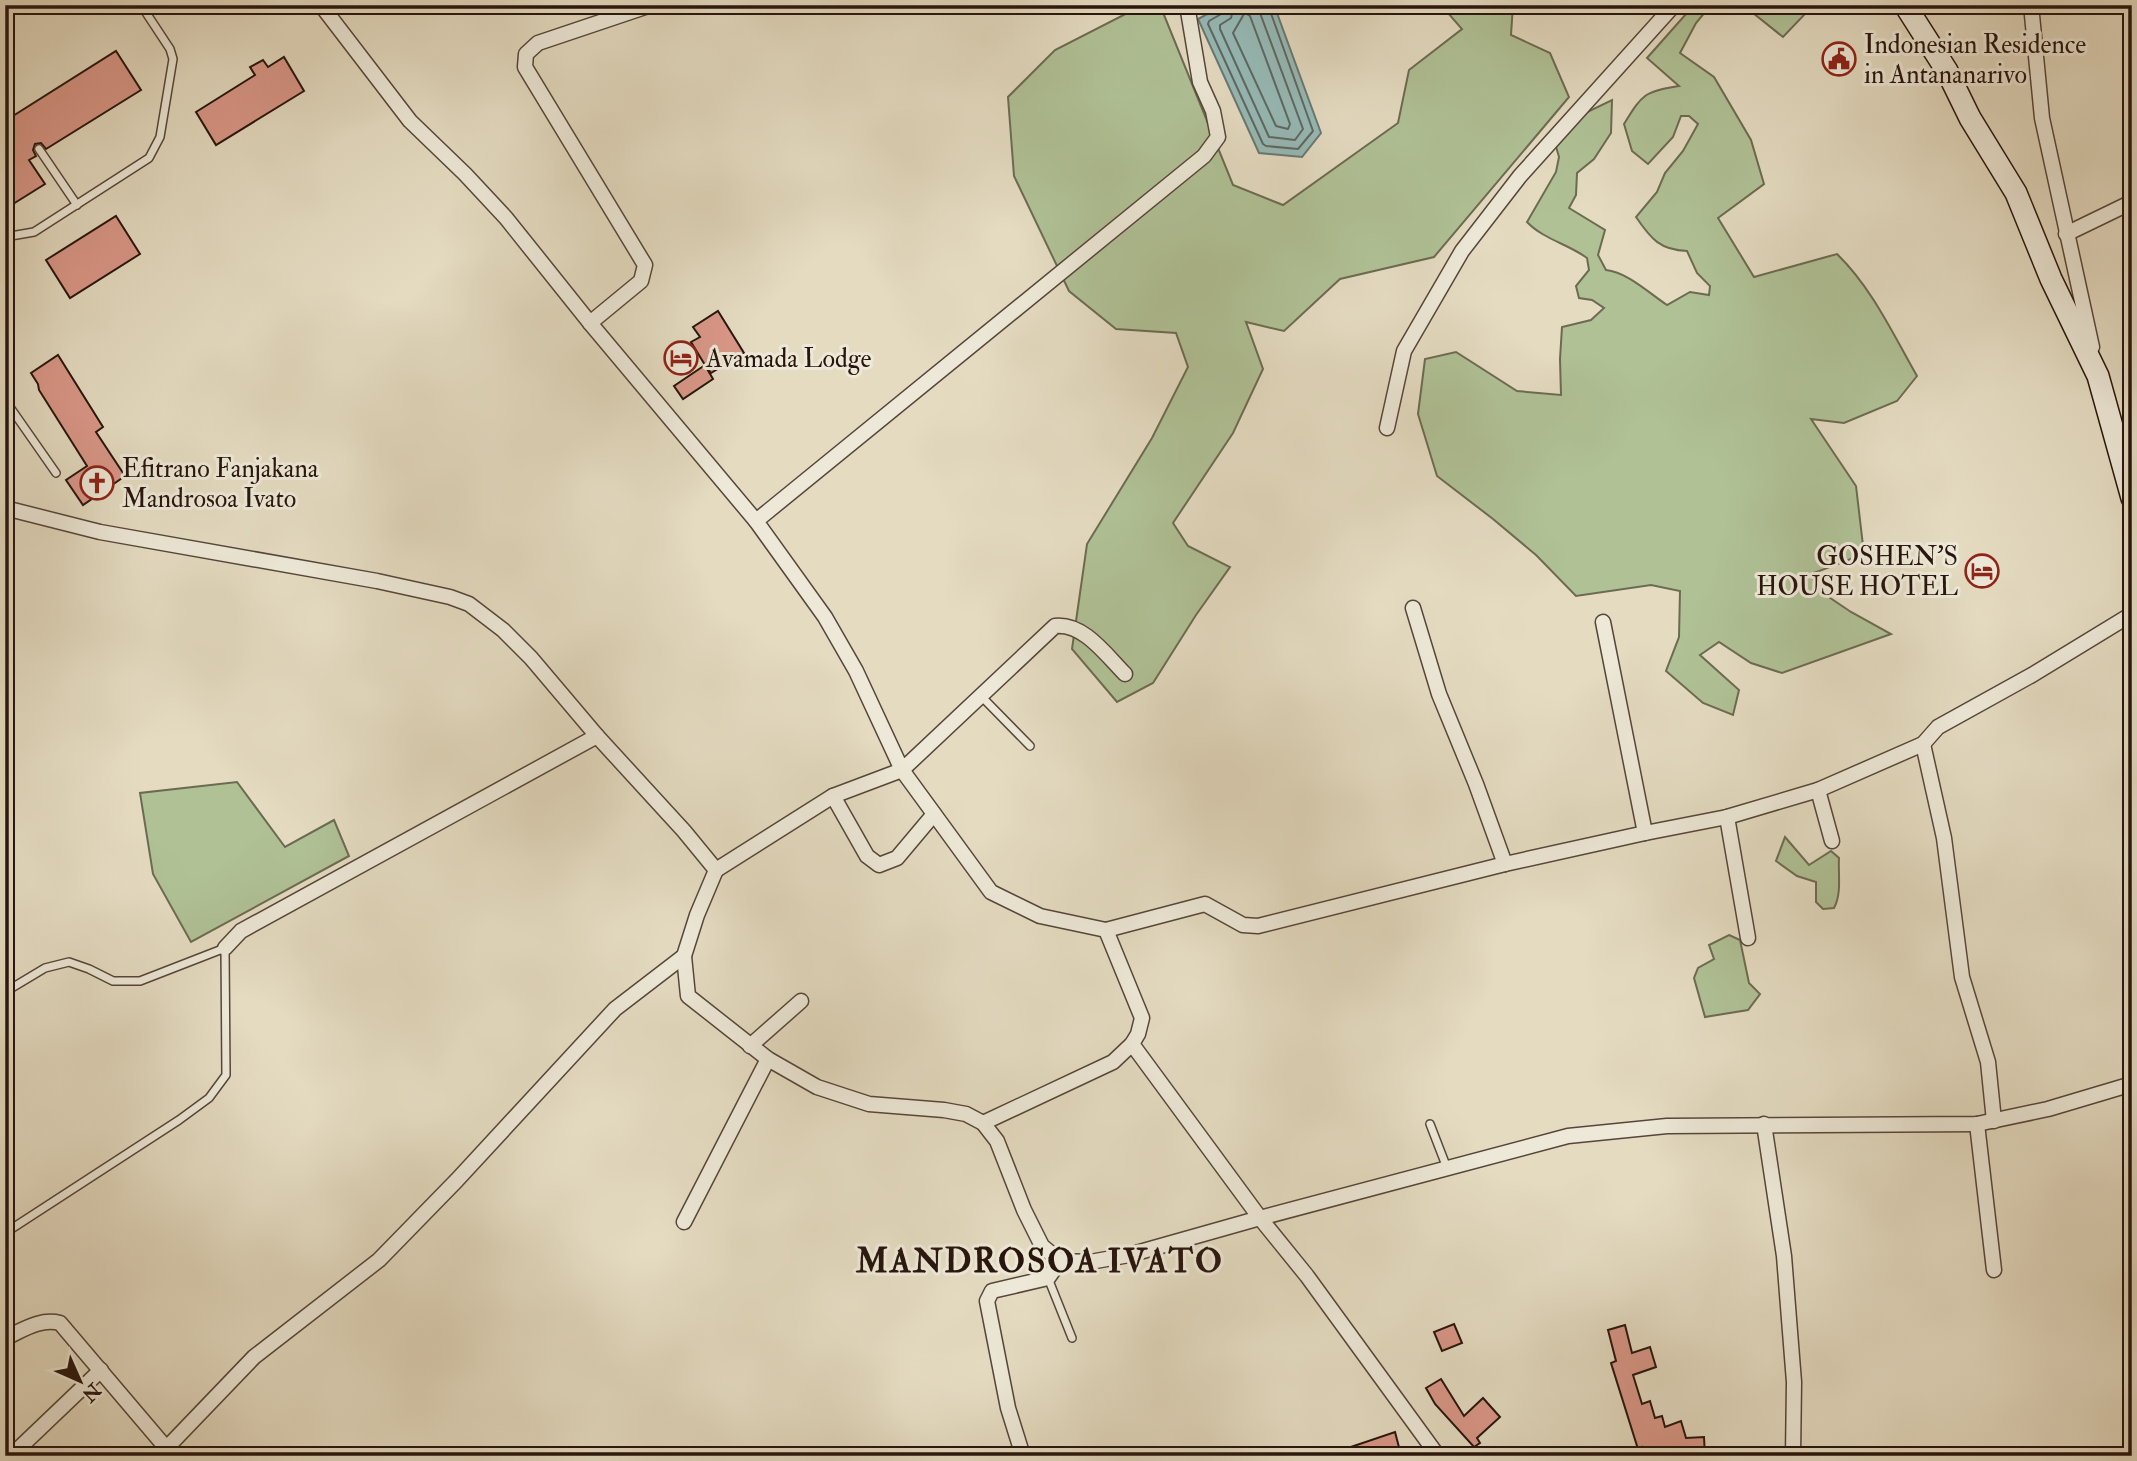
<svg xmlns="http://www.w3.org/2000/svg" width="2137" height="1461" font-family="'IM FELL Double Pica',serif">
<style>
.green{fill:#b0c196;stroke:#6c6b52;stroke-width:2}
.water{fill:#96bab7;stroke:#6a7873;stroke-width:2}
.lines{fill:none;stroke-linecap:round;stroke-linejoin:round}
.shore{stroke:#5e6862;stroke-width:2}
.building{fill:#d99788;stroke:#27150d;stroke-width:2}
.service-casing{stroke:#56463a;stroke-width:10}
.minor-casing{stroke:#56463a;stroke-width:17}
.secondary-casing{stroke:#27150d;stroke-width:24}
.service{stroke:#ede8d7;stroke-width:7}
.minor{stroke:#ede8d7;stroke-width:14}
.secondary{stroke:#ede8d7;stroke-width:21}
.labels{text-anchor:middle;stroke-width:6;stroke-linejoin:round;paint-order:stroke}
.poi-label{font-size:26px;fill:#27150d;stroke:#ede8d7;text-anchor:start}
.district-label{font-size:33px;font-weight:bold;letter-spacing:2px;fill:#27150d;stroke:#ede8d7}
</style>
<rect width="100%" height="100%" fill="#e4dbc1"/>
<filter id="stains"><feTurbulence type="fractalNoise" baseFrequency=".00286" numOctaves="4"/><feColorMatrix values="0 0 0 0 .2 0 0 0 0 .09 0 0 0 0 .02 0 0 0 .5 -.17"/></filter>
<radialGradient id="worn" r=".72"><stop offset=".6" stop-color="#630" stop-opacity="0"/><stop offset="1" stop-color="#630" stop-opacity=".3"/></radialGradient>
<g class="green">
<path d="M 1143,5 L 1160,5 L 1233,185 L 1283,205 L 1398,123 L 1409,70 L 1462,29 L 1441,5 L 1513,5 L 1511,35 L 1550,53 L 1569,97 L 1434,257 L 1340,279 L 1284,331 L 1246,322 L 1263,369 L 1233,433 L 1173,523 L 1188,546 L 1230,567 L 1196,615 L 1153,683 L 1117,702 L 1072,649 L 1087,544 L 1152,438 L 1188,367 L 1176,333 L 1116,329 L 1069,291 L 1014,176 L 1008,97 L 1055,50 Z"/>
<path d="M 1694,5 L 1711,5 L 1696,23 L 1680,53 L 1714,77 L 1751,140 L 1764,184 L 1718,218 L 1754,277 L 1837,254 C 1872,288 1893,334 1917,376 L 1897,401 L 1844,423 L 1811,419 L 1856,486 L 1864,554 L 1811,574 L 1817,589 L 1851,612 L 1891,634 L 1782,673 L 1751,663 L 1719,642 L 1700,655 L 1739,690 L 1733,715 L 1703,703 L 1666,671 L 1679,637 L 1680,591 L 1651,585 L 1576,596 L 1536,555 L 1493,519 L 1437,476 L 1418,414 L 1425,359 L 1456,352 L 1517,391 L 1561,395 L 1560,359 L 1562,327 L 1591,320 L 1604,308 L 1592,300 L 1579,298 L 1576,286 L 1589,270 L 1587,258 C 1568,244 1543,239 1527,222 L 1556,172 L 1559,157 L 1555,143 L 1583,114 L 1612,100 L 1611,133 L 1594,159 L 1577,173 L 1576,195 L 1569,208 L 1605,230 L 1598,255 L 1606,270 C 1627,272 1649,293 1667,305 L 1690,292 L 1709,295 L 1710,286 L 1697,273 L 1687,251 C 1660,250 1651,239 1636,217 L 1657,192 L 1665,173 L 1683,151 L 1698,124 L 1689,116 L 1681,116 L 1673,137 L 1648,164 L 1632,151 L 1624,124 C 1642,95 1644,91 1679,86 L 1647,58 Z"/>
<path d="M 1743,5 L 1810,5 L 1805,14 L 1783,37 Z"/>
<path d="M 237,782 L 285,847 L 334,820 L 349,856 L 191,942 L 153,874 L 140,793 Z"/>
<path d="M 1785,837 L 1809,865 L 1831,851 L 1839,858 C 1838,875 1842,893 1834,908 L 1823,909 L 1816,902 L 1816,882 L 1797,876 L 1776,861 Z"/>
<path d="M 1729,935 L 1740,940 L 1749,983 L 1760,994 L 1748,1010 L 1705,1017 L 1694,978 L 1698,968 L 1714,959 L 1709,945 Z"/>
</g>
<path class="water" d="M 1224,5 L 1274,5 L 1321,133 L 1302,157 L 1259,153 L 1198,19 Z"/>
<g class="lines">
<g class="shore">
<path d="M 1225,5 L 1223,13 L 1209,21 L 1208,24 L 1263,144 L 1266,146 L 1298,149 L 1313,131 L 1268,5"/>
<path d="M 1234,5 L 1231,18 L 1220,25 L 1220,29 L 1269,137 L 1295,140 L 1303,129 L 1260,13 L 1259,5"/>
<path d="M 1244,14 L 1247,14 L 1250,16 L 1290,124 L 1288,129 L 1276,126 L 1233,33 Z"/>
</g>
</g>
<g class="building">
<path d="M 116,51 L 141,90 L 46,149 L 41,143 L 35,144 L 33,150 L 36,156 L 29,160 L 45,184 L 5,209 L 5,121 Z"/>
<path d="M 284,57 L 304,91 L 216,145 L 196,112 L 255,75 L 250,67 L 263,60 L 268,67 Z"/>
<path d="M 116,216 L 140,254 L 70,298 L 46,260 Z"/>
<path d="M 718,311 L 744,353 L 711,373 L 706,367 L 713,379 L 683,399 L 674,386 L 705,365 L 691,342 L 700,337 L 693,327 Z"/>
<path d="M 58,355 L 103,427 L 96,432 L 125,476 L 83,505 L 66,480 L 87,466 L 39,390 L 38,384 L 31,373 Z"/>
<path d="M 1454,1324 L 1462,1343 L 1442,1351 L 1434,1332 Z"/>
<path d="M 1625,1325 L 1632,1353 L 1650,1347 L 1656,1367 L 1633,1375 L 1642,1404 L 1650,1401 L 1655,1418 L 1662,1416 L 1665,1427 L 1681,1421 L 1686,1438 L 1704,1437 L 1705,1456 L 1645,1456 L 1642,1447 L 1638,1449 L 1611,1363 L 1616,1361 L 1608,1330 Z"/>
<path d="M 1441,1379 L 1464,1416 L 1483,1398 L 1500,1417 L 1477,1438 L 1480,1443 L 1474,1447 L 1435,1404 L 1426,1388 Z"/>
<path d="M 1395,1432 L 1400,1451 L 1385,1456 L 1333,1456 L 1333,1453 Z"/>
</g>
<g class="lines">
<defs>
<g id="service">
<path d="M 39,149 L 77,205"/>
<path d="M 5,237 L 34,232 L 149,158 L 160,137 L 173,59 L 170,49 L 141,5"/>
<path d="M 5,400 L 56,473"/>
<path d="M 981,696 L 1030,746"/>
<path d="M 5,992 L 45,968 L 69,962 L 89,969 L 113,981 L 140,981 L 225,948 L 226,1075 L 209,1098 L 179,1120 L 5,1233"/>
<path d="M 1430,1124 L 1447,1168"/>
<path d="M 1048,1278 L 1072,1338"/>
</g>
<g id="minor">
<path d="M 321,5 L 410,121 L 465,174 L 506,218 L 590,323 L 756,521"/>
<path d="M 2031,5 L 2042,118 L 2092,347"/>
<path d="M 2066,234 L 2132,202"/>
<path d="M 590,323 L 641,281 L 645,265 L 525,67 L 526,54 L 538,43 L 651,5"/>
<path d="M 1387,428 L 1404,351 L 1462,251 L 1520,176 L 1674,5"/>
<path d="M 5,508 L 100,532 L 377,581 L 450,597 L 469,604 L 503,630 L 531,658 L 597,736 L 684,831 L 716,870 L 697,915 L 684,956 L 688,996 L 768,1059 L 817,1087 L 869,1104 L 944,1110 L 966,1114 L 983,1123 L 997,1141 L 1024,1210 L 1042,1246 L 1060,1261 L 1090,1262 L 1129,1255 L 1260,1218 L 1568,1136 L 1667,1126 L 1977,1124 L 2048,1109 L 2132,1084"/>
<path d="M 1413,608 L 1439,694 L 1476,784 L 1505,864"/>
<path d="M 1603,622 L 1645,833"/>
<path d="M 1125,674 C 1106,655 1084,623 1055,626 L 902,770 L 856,671 L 825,617 L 756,521 L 1204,156 L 1218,137 L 1213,111 L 1200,82 L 1187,5"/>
<path d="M 1923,744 L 1944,838 L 1962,977 L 1988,1062 L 1994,1121"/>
<path d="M 1818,790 L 1832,841"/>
<path d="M 833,796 L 867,856 L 879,865 L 897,858 L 934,814"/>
<path d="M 1727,817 L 1748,938"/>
<path d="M 716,870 L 833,796 L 902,770 L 991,892 L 1040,916 L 1106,930 L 1205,904 L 1243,925 L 1258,926 L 1505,864 L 1645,833 L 1727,817 L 1818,790 L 1923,744 L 1938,727 L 2032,675 L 2132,614"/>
<path d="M 225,948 L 241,931 L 597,736"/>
<path d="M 1132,1044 L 1260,1218 L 1307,1276 L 1438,1456"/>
<path d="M 750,1046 L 801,1001"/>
<path d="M 983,1123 L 1113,1062 L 1132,1044 L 1138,1034 L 1142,1018 L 1106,930"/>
<path d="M 1764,1124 L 1784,1256 L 1794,1382 L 1793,1456"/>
<path d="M 1977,1124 L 1994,1270"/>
<path d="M 684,1222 L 768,1059"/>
<path d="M 5,1338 C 23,1330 40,1318 60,1323 L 173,1456"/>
<path d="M 11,1456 L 101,1370"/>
<path d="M 159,1456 L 254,1357 L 379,1260 L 457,1180 L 615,1009 L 684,956"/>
<path d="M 1023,1456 L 1008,1408 L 987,1301 L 992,1291 L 1048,1278 L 1060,1261"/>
</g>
<path id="secondary" d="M 1905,5 L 1947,71 L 1970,118 L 2016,193 L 2051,279 L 2098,376 L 2132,498"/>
</defs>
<use href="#service" class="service-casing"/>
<use href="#minor" class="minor-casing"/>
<use href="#secondary" class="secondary-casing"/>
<use href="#service" class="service"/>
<use href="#minor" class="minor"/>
<use href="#secondary" class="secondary"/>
</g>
<defs>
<symbol id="civic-ring" viewBox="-11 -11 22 22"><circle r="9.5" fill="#ede8d7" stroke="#8f2418" stroke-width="1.5"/><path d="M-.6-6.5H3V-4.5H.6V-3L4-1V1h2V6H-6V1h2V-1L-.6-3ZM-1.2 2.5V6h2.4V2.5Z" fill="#8f2418"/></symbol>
<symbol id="hotel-ring" viewBox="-11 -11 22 22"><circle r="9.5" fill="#ede8d7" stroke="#8f2418" stroke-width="1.5"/><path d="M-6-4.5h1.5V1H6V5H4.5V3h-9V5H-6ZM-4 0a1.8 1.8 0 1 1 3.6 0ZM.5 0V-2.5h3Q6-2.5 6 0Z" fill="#8f2418"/></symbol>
<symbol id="church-ring" viewBox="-11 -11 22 22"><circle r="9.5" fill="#ede8d7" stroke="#8f2418" stroke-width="1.5"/><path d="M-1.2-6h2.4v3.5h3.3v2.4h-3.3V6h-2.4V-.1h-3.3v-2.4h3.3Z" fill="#8f2418"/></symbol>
</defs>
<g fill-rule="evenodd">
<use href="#civic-ring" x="1820" y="40" width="38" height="38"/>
<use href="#hotel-ring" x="662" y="339" width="38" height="38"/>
<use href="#church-ring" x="78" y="464" width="38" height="38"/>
<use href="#hotel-ring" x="1963" y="552" width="38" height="38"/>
</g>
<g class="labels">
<g class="poi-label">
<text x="1864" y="53">Indonesian Residence<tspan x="1864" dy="30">in Antananarivo</tspan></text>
<text x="706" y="367">Avamada Lodge</text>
<text x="122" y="477">Efitrano Fanjakana<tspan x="122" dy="30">Mandrosoa Ivato</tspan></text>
<text x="1958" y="565" text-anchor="end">GOSHEN'S<tspan x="1958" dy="30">HOUSE HOTEL</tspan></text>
</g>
<g class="district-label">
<text x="1040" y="1272">MANDROSOA IVATO</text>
</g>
</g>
<rect width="2137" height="1461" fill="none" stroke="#e4dbc1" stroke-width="28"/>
<rect x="7" y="7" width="2123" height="1447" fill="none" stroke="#27150d" stroke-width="3.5"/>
<rect x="14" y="14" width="2109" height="1433" fill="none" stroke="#27150d" stroke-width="2"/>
<g transform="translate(80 1381) rotate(135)" stroke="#ede8d7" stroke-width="5" paint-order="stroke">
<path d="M0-5L12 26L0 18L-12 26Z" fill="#27150d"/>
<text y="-10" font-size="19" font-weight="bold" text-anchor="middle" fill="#27150d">N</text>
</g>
<rect width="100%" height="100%" filter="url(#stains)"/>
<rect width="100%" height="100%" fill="url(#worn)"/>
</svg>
